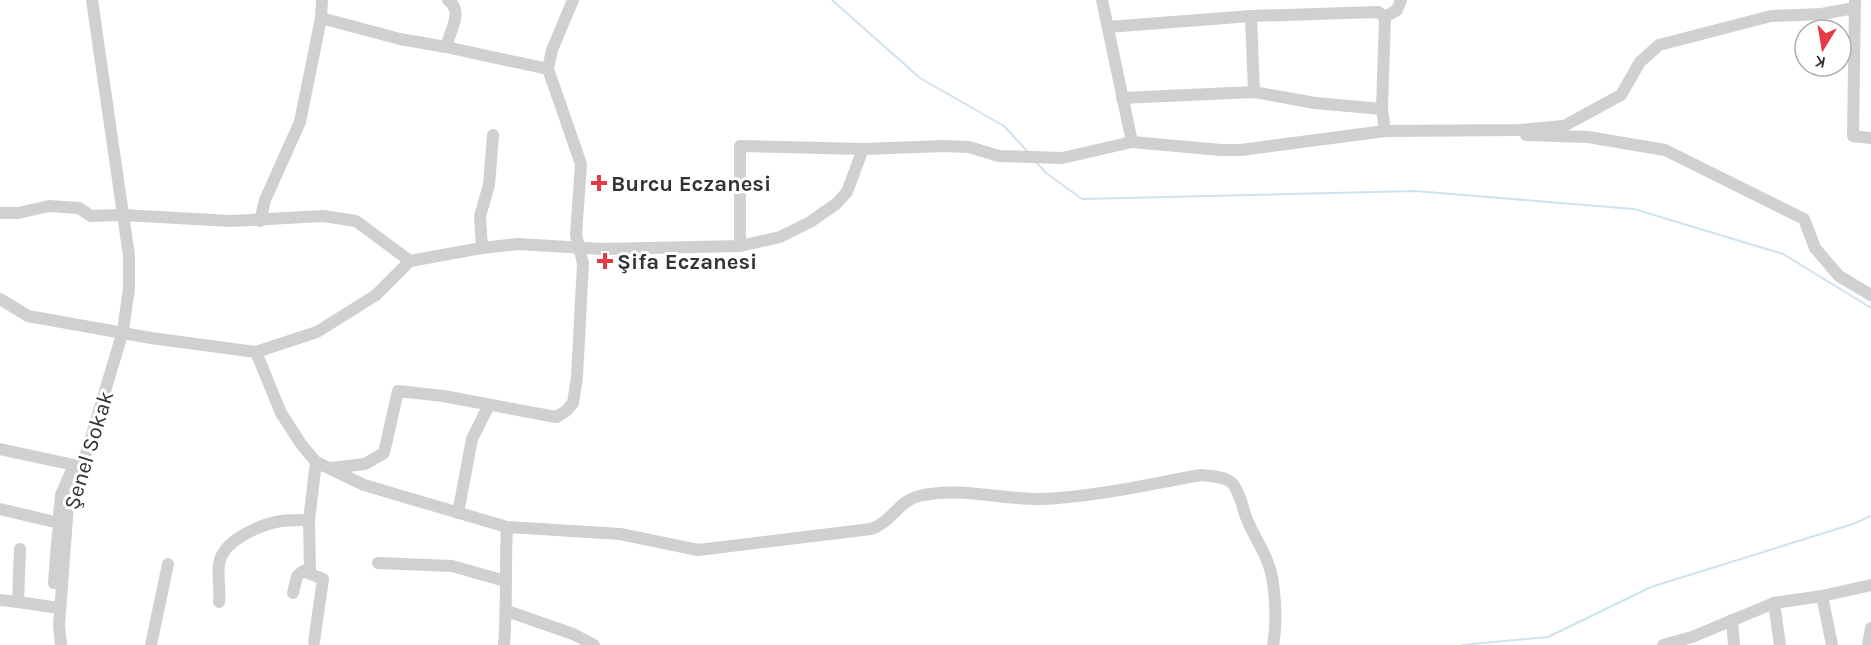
<svg xmlns="http://www.w3.org/2000/svg" width="1871" height="645" font-family="Karla,sans-serif">
<style>
.lines{fill:none;stroke-linecap:round;stroke-linejoin:round}
.stream{stroke:#cfe2ee;stroke-width:2}
.minor{stroke:#d0d0d0;stroke-width:12}
.poi-dot{fill:#e63946;stroke:#fff;stroke-width:2}
.labels{text-anchor:middle;stroke-width:6;stroke-linejoin:round;paint-order:stroke}
.poi-label{font-size:22px;font-weight:bold;fill:#333;stroke:#fff;text-anchor:start}
.street-label{font-size:22px;fill:#333;stroke:#fff}
</style>
<rect width="100%" height="100%" fill="#fff"/>
<g class="lines">
<g class="stream">
<path d="M 832,0 L 920,78 L 1004,126 L 1028,152"/>
<path d="M 1037,163 L 1046,173 L 1082,199 L 1415,191 L 1634,209 L 1783,254 L 1871,308"/>
<path d="M 1462,645 L 1548,637 L 1651,587 L 1853,524 L 1871,516"/>
</g>
<g class="minor">
<path d="M 1102,0 L 1132,142"/>
<path d="M 1855,0 L 1853,136 L 1871,138"/>
<path d="M 1251,16 L 1254,92"/>
<path d="M 1385,17 L 1397,10 L 1401,0"/>
<path d="M 321,18 L 400,39 L 446,47 L 548,69"/>
<path d="M 1108,27 L 1251,16 L 1378,12 L 1385,17 L 1382,109 L 1385,131"/>
<path d="M 446,47 C 450,31 464,11 448,0"/>
<path d="M 1122,98 L 1254,92 L 1315,103 L 1382,109"/>
<path d="M 1526,135 L 1588,137 L 1665,150 L 1804,219 L 1815,248 L 1839,276 L 1871,295"/>
<path d="M 0,213 L 18,213 L 49,206 L 79,208 L 91,216 L 123,215 L 231,221 L 323,216 L 356,221 L 410,261"/>
<path d="M 260,221 L 265,200 L 300,122 L 321,18 L 322,0"/>
<path d="M 740,246 L 740,146 L 863,149 L 944,146 L 969,147 L 999,156 L 1062,158 L 1132,142 L 1221,150 L 1241,150 L 1385,131 L 1520,130 L 1564,126 L 1621,95 L 1640,62 L 1659,45 L 1771,16 L 1822,14 L 1854,8"/>
<path d="M 482,248 L 480,216 L 489,185 L 493,135"/>
<path d="M 0,299 L 28,316 L 151,338 L 256,352 L 317,332 L 376,295 L 410,261 L 482,248 L 518,244 L 602,249 L 740,246 L 780,237 L 810,222 L 836,204 L 847,192 L 863,149"/>
<path d="M 256,352 L 281,413 L 301,444 L 316,462 L 364,485 L 507,527 L 620,534 L 698,550 L 871,529 C 892,522 898,501 919,496 C 960,486 1001,500 1042,499 C 1095,497 1149,484 1201,475 C 1210,476 1225,476 1232,483 C 1240,492 1242,506 1246,517 C 1252,533 1262,547 1268,563 C 1276,583 1277,624 1273,645"/>
<path d="M 0,449 L 74,465"/>
<path d="M 330,468 L 365,464 L 384,453 L 398,391 L 443,396 L 556,417 L 566,411 L 573,403 L 577,377 L 583,263 L 576,235 L 581,164 L 548,69 L 552,50 L 573,0"/>
<path d="M 0,509 L 59,523"/>
<path d="M 458,513 L 472,439 L 489,405"/>
<path d="M 59,514 L 61,495 L 74,465"/>
<path d="M 20,549 L 18,602 L 52,607"/>
<path d="M 378,563 L 452,566 L 505,581"/>
<path d="M 310,573 L 309,520 L 316,462"/>
<path d="M 54,583 L 58,532"/>
<path d="M 293,593 L 297,576 L 303,571 L 323,579 L 314,642"/>
<path d="M 1822,596 L 1832,645"/>
<path d="M 0,600 L 18,602"/>
<path d="M 219,602 C 221,588 216,574 220,560 C 226,539 262,524 281,521 C 290,520 300,520 309,520"/>
<path d="M 1774,603 L 1780,645"/>
<path d="M 507,611 L 573,634 L 594,645"/>
<path d="M 1732,620 L 1734,645"/>
<path d="M 61,645 L 59,626 L 68,504 L 88,448 L 123,331 L 129,288 L 129,256 L 92,0"/>
<path d="M 151,645 L 168,564"/>
<path d="M 504,645 C 507,606 505,566 507,527"/>
<path d="M 1663,645 L 1692,637 L 1774,603 L 1822,596 L 1871,585"/>
<path d="M 1868,645 L 1871,628"/>
</g>
</g>
<g class="poi-dot">
<path d="M596 174h6v6h6v6h-6v6h-6v-6h-6v-6h6z"/>
<path d="M602 252h6v6h6v6h-6v6h-6v-6h-6v-6h6z"/>
</g>
<g class="labels">
<g class="poi-label">
<text x="611" y="191">Burcu Eczanesi</text>
<text x="617" y="269">Şifa Eczanesi</text>
</g>
<g class="street-label">
<text transform="translate(88 450) rotate(-73)" y="8">Şenel Sokak</text>
</g>
</g>
<g transform="translate(1823 48) rotate(191)"><circle r="28" fill="#ffffff" stroke="#adadad" stroke-width="1.5"/>
<path d="M0-4.5L10 22L0 15L-10 22Z" fill="#e63946"/>
<text y="-9" font-size="16" font-weight="bold" text-anchor="middle" fill="#333333">K</text>
</g>
</svg>
